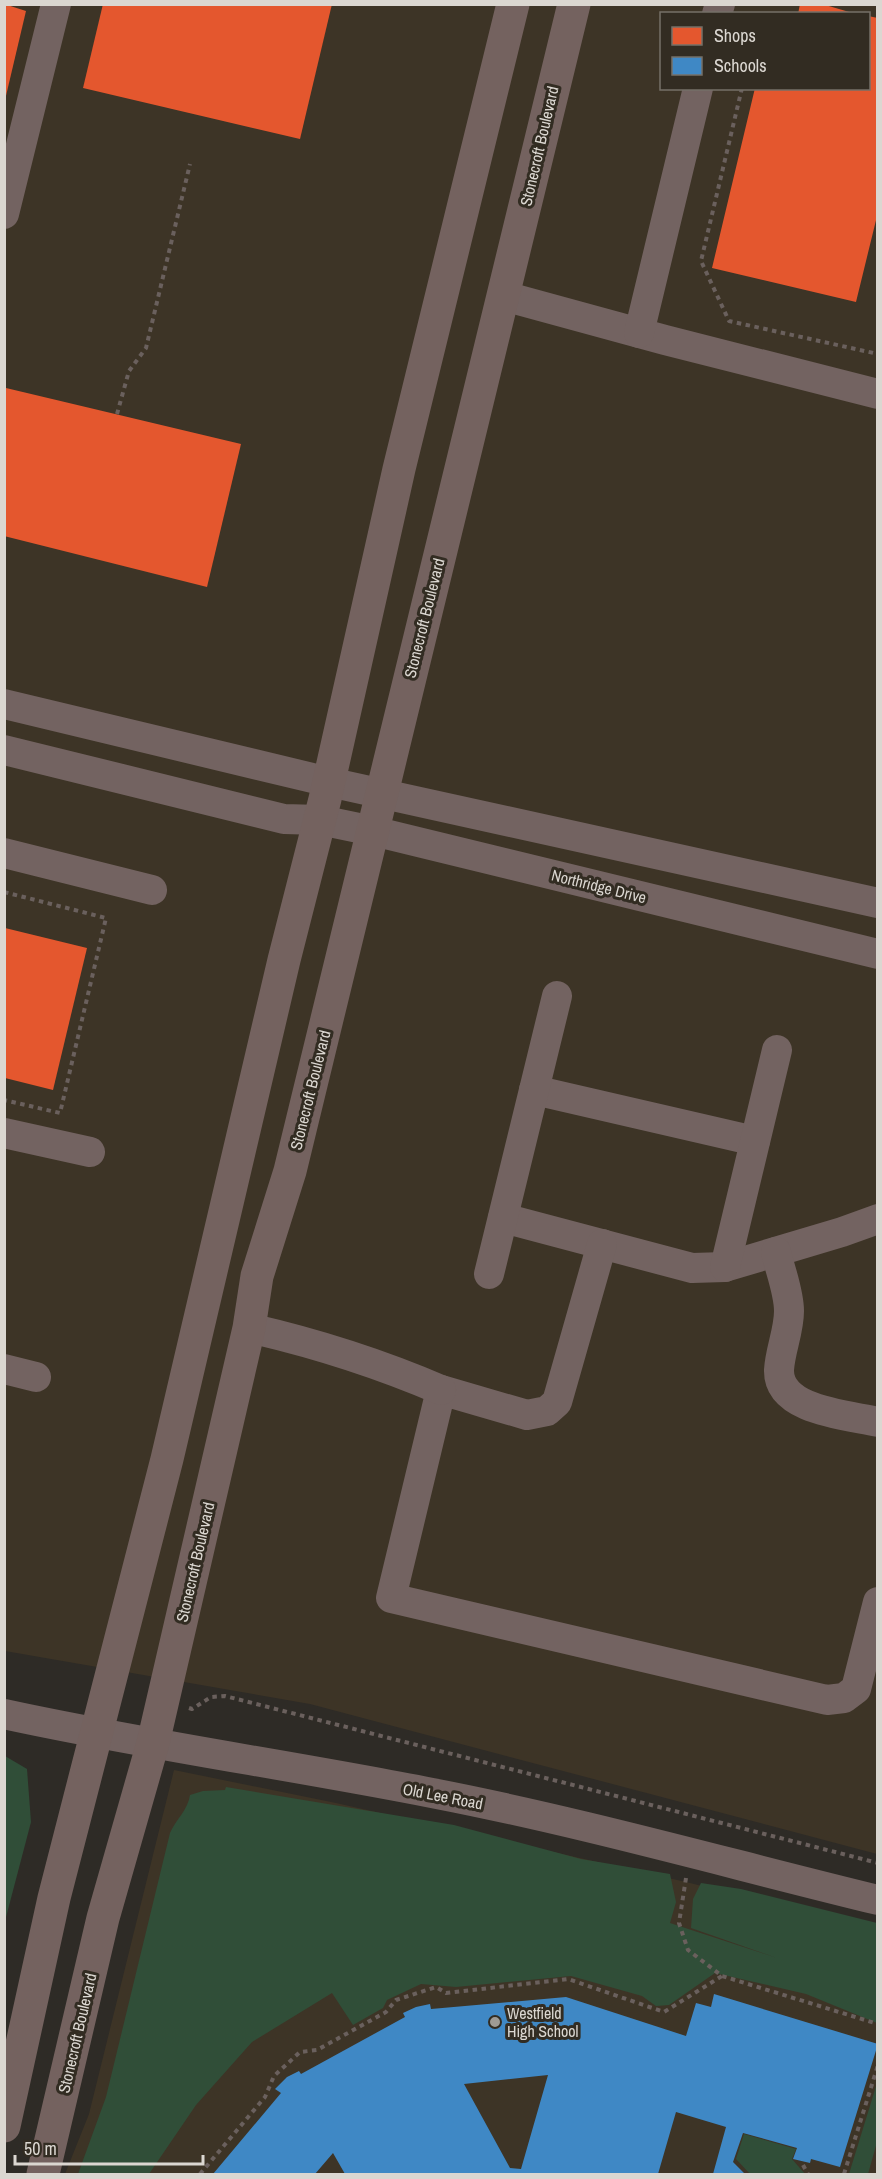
<svg xmlns="http://www.w3.org/2000/svg" width="882" height="2179" font-family="'Archivo Narrow',sans-serif">
<style>
.built{fill:#3d3426;fill-rule:evenodd}
.green{fill:#304e38}
.shops{fill:#e4572e}
.schools{fill:#3f88c5;fill-rule:evenodd}
.lines{fill:none;stroke-linecap:round;stroke-linejoin:round}
.path{stroke:#6a605d;stroke-width:4;stroke-dasharray:4.5 4.5;stroke-linecap:butt}
.minor{stroke:#736361;stroke-width:30}
.major{stroke:#74625f;stroke-width:33}
.poi-dot{fill:#9e9b95;stroke:#322c22;stroke-width:2}
.labels{text-anchor:middle;stroke-width:6;stroke-linejoin:round;paint-order:stroke}
.street-label{font-size:16px;fill:#dbd7d1;stroke:#322c22}
.poi-label{font-size:16px;fill:#dbd7d1;stroke:#322c22;text-anchor:start}
</style>
<rect width="100%" height="100%" fill="#2e2b26"/>
<g class="built">
<path d="M 4,5 L 877,5 L 877,1854 L 310,1704 L 5,1651 ZM 662,14 L 868,14 L 868,88 L 662,88 Z"/>
<path d="M 174,1770 L 336,1803 L 686,1882 L 877,1930 L 877,2174 L 65,2174 L 89,2114 Z"/>
</g>
<g class="green">
<path d="M 5,1756 L 27,1769 L 31,1822 L 5,1921 Z"/>
<path d="M 226,1787 L 454,1825 L 581,1859 L 670,1874 L 676,1902 L 670,1923 L 777,1958 L 691,1928 L 693,1899 L 701,1883 L 741,1889 L 877,1923 L 877,2023 L 806,1994 L 715,1973 L 669,2005 L 656,2006 L 642,1996 L 571,1976 L 456,1987 L 421,1984 L 387,2000 L 383,2008 L 353,2025 L 332,1993 L 252,2042 L 196,2105 L 149,2174 L 78,2174 L 106,2097 L 170,1833 C 176,1819 188,1810 190,1795 L 203,1791 L 225,1790 Z"/>
<path d="M 877,2083 L 877,2142 L 868,2174 L 849,2174 Z"/>
<path d="M 744,2134 L 796,2149 L 792,2159 L 805,2174 L 750,2174 L 736,2159 Z"/>
</g>
<g class="shops">
<path d="M 4,4 L 26,11 L 5,100 L 4,100 Z"/>
<path d="M 103,4 L 332,4 L 300,139 L 83,88 Z"/>
<path d="M 800,4 L 822,4 L 856,14 L 798,14 Z"/>
<path d="M 868,16 L 878,18 L 878,212 L 856,302 L 712,268 L 755,88 L 868,88 Z"/>
<path d="M 6,388 L 241,444 L 207,587 L 4,536 Z"/>
<path d="M 5,928 L 87,948 L 53,1090 L 5,1078 Z"/>
</g>
<path class="schools" d="M 714,1994 L 878,2044 L 840,2167 L 811,2159 L 810,2163 L 793,2159 L 797,2148 L 743,2133 L 733,2162 L 745,2174 L 713,2174 L 726,2127 L 676,2112 L 658,2174 L 345,2174 L 333,2153 L 315,2174 L 213,2174 L 281,2093 L 275,2089 L 287,2077 L 299,2071 L 301,2074 L 405,2017 L 403,2013 L 416,2007 L 430,2004 L 431,2009 L 566,1997 L 686,2036 L 696,2003 L 711,2007 ZM 548,2075 L 521,2169 L 510,2168 L 464,2084 Z"/>
<g class="lines">
<g class="path">
<path d="M 742,88 L 701,261 L 729,321 L 878,354"/>
<path d="M 117,414 L 129,371 L 146,348 L 190,164"/>
<path d="M 4,892 L 106,918 L 60,1113 L 4,1100"/>
<path d="M 189,1708 L 192,1709 L 211,1697 L 225,1696 L 878,1863"/>
<path d="M 686,1878 L 679,1923 L 688,1950 L 722,1976 L 878,2024"/>
<path d="M 803,2165 L 808,2174"/>
<path d="M 200,2174 L 265,2097 L 274,2076 L 300,2052 L 317,2050 L 386,2012 L 396,2000 L 436,1987 L 446,1993 L 568,1979 L 664,2012 L 722,1976"/>
<path d="M 844,2174 L 878,2065"/>
</g>
<g class="minor">
<path d="M 717,14 L 720,4"/>
<path d="M 4,214 L 56,4"/>
<path d="M 504,296 L 665,340 L 878,394"/>
<path d="M 639,333 L 698,88"/>
<path d="M 4,704 L 329,782 L 878,903"/>
<path d="M 4,750 L 284,819 L 320,820 L 373,831 L 878,954"/>
<path d="M 4,853 L 152,890"/>
<path d="M 534,1090 L 755,1141"/>
<path d="M 4,1133 L 90,1152"/>
<path d="M 503,1218 L 692,1268 L 725,1267 L 842,1232 L 878,1219"/>
<path d="M 602,1244 L 557,1402 L 547,1411 L 527,1415 L 441,1390 L 391,1598 L 827,1700 L 844,1698 L 856,1689 L 878,1602"/>
<path d="M 776,1252 C 780,1270 789,1292 789,1311 C 789,1331 780,1351 779,1370 C 778,1411 848,1415 878,1422"/>
<path d="M 725,1267 L 777,1050"/>
<path d="M 489,1274 L 557,996"/>
<path d="M 249,1328 C 315,1343 378,1363 441,1390"/>
<path d="M 4,1369 L 36,1377"/>
<path d="M 4,1714 C 146,1745 290,1765 432,1793 C 582,1822 730,1864 878,1900"/>
</g>
<g class="major">
<path d="M 4,2126 L 54,1898 L 167,1459 L 284,960 L 325,799 L 399,469 L 513,4"/>
<path d="M 43,2174 L 103,1918 L 153,1743 L 249,1328 L 257,1276 L 290,1171 L 574,4"/>
</g>
</g>
<circle class="poi-dot" cx="495" cy="2022" r="6"/>
<g class="labels">
<g class="street-label">
<text transform="translate(539 146) rotate(-77)" y="6">Stonecroft Boulevard</text>
<text transform="translate(424 618) rotate(-76)" y="6">Stonecroft Boulevard</text>
<text transform="translate(599 886) rotate(14)" y="6">Northridge Drive</text>
<text transform="translate(310 1090) rotate(-76)" y="6">Stonecroft Boulevard</text>
<text transform="translate(195 1562) rotate(-77)" y="6">Stonecroft Boulevard</text>
<text transform="translate(443 1796) rotate(11)" y="6">Old Lee Road</text>
<text transform="translate(77 2033) rotate(-77)" y="6">Stonecroft Boulevard</text>
</g>
<g class="poi-label">
<text x="507" y="2019">Westfield<tspan x="507" dy="18">High School</tspan></text>
</g>
</g>
<rect width="882" height="2179" fill="none" stroke="#dbd7d1" stroke-width="12"/>
<rect x="660" y="12" width="210" height="78" fill="#322c22" stroke="#767068" stroke-width="1.5"/>
<rect x="672" y="27" width="30" height="18" fill="#e4572e" stroke="#767068" stroke-width="1.5"/>
<text x="714" y="42" font-size="18" fill="#dbd7d1">Shops</text>
<rect x="672" y="57" width="30" height="18" fill="#3f88c5" stroke="#767068" stroke-width="1.5"/>
<text x="714" y="72" font-size="18" fill="#dbd7d1">Schools</text>
<path d="M15 2155v9h188v-9" fill="none" stroke="#dbd7d1" stroke-width="3"/>
<text x="24" y="2155" font-size="18" fill="#dbd7d1" stroke="#322c22" stroke-width="4.5" paint-order="stroke">50 m</text>
</svg>
